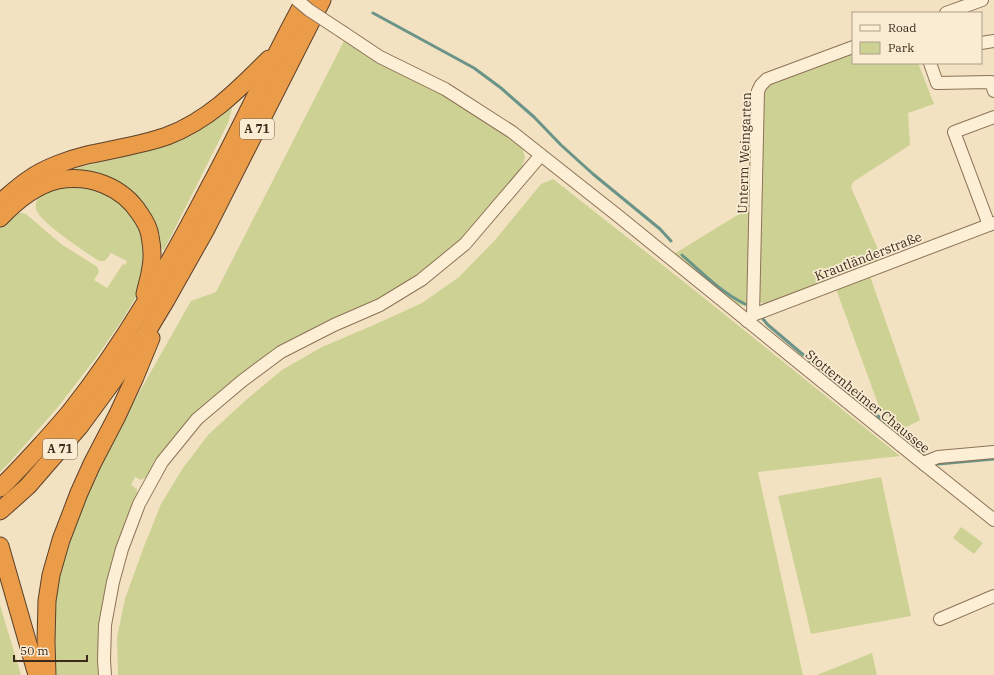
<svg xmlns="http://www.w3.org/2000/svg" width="994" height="675" font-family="'IBM Plex Serif',serif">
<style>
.green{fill:#cdd294}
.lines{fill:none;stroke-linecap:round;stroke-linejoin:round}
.stream{stroke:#6a9488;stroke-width:3}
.minor-casing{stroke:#8e7257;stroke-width:14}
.highway-casing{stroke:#5c402b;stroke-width:19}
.minor{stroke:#fcefd6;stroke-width:12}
.highway{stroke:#ea9c49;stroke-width:17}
.minor-bridge-casing{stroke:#8e7257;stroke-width:14;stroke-linecap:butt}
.minor-bridge{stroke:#fcefd6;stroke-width:12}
.labels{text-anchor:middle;stroke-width:3.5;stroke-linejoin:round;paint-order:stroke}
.shield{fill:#f9ecd2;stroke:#756453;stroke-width:1}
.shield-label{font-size:12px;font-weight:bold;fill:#3c2a1c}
.street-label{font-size:13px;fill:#3c2a1c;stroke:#f9ecd2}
</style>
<rect width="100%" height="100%" fill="#f2e2c1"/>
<g class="green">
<path d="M 344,41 L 425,82 L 478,113 L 522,147 L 525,157 L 522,168 L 487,213 L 447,253 L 413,279 L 374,302 L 280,348 L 248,368 L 203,406 L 166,449 L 147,477 L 141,480 L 135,477 L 131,485 L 137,489 L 137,496 L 131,510 L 109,573 L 102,612 L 99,675 L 52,675 L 53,598 L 76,514 L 111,442 L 191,301 L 216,292 Z"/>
<path d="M 853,53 L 853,63 L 918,63 L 934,104 L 908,113 L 910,145 L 853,182 L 851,187 L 880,254 L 884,258 L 765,303 L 761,303 L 758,299 L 764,95 L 767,87 L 775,80 Z"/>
<path d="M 232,108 L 228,123 L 164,250 L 158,247 C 157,241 157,234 155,229 C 147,205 131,184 106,176 C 95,173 83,171 72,169 L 134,154 L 180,141 Z"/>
<path d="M 553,179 L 688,285 L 900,456 L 758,472 L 803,675 L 118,675 L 117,637 L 125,599 L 143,549 L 161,504 L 183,468 L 208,435 L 246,400 L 282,370 L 322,347 L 376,324 L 422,303 L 459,277 L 495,240 L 541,184 Z"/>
<path d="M 77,182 L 105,189 L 139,219 L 148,263 L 140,290 L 121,322 L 95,359 L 58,407 L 9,463 L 0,472 L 0,228 C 7,219 13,209 26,214 L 61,244 L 96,266 C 101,271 98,274 94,280 L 107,288 L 123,264 L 125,265 L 127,261 L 111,253 L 105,261 L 99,261 C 86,252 40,223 36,209 C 35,202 38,198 41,191 Z"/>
<path d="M 749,208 L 747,306 L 737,305 L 674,254 Z"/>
<path d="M 870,276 L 920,420 L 901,430 L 881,412 L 836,289 Z"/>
<path d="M 881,477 L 911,616 L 811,634 L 778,496 Z"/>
<path d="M 961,527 L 983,543 L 974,554 L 953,538 Z"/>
<path d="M 0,605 L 21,675 L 0,675 Z"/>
<path d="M 872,653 L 877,675 L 817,675 Z"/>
</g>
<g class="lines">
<g class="stream">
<path d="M 373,13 L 474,68 L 501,88 L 534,117 L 561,145 L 593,174 L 660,229 L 671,241"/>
<path d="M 682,255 C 702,273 721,292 745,304"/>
<path d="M 763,319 L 768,325 L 833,380 L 924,453"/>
<path d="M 938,464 L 994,459"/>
</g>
<defs>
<g id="minor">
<path d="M 946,13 L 982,0"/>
<path d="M 344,33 L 380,57 L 445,89 L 512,132 L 541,155 L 617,215 L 914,456 L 994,520"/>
<path d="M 981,43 L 994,41"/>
<path d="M 930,63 L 937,83 L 991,82 L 994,91"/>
<path d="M 989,225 L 954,132 L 994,117"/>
<path d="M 753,315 L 994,223"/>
<path d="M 747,321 L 753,315 L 758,91 L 761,85 L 767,79 L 853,47"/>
<path d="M 925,465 L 928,461 L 938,457 L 994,452"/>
<path d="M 940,619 L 994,596"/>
<path d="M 105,675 L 104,660 L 105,625 L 113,582 L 122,549 L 139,504 L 162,462 L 197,419 L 242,381 L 281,352 L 334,325 L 380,305 L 421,280 L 465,244 L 541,155"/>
</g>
<g id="highway">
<path d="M 0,203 C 10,194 20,185 31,178 C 45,168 70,159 87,155 C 114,149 141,145 167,136 C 209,120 238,90 269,59"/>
<path d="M 0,218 C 15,202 36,185 58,180 C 90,174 123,187 140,214 C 145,221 149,228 150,236 C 152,246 153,257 151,267 C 150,276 147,285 145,294"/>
<path d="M 0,488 C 15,474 28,459 42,444 C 51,434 61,423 70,412 C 125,343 169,265 210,186 C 243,125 271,61 305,0"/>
<path d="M 0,511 L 28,486 L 80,426 L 113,381 L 145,335 L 166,300 L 206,229 L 322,0"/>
<path d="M 0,546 L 37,675"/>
<path d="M 47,675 L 46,641 L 47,601 L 51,575 L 61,540 L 79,493 L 92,464 L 117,416 L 135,377 L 151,338"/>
</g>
</defs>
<use href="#minor" class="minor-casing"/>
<use href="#highway" class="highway-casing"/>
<use href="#minor" class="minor"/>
<use href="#highway" class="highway"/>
<defs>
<path id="minor-bridge" d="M 297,0 L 309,10 L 344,33"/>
</defs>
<use href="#minor-bridge" class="minor-bridge-casing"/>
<use href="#minor-bridge" class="minor-bridge"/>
</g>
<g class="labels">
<g class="shield">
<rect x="240" y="119" width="34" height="20" rx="3"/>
<rect x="43" y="439" width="34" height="20" rx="3"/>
</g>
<g class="shield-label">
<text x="257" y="133">A 71</text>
<text x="60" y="453">A 71</text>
</g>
<g class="street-label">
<text transform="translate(744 153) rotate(-88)" y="5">Unterm Weingarten</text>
<text transform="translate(868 256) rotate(-21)" y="5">Krautländerstraße</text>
<text transform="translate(868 401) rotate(39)" y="5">Stotternheimer Chaussee</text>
</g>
</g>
<rect x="852" y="12" width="130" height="52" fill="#f9ecd2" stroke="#ad9e89"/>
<rect x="860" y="25" width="20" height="6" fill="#fcefd6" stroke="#ad9e89"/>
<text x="888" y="32" font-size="12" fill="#3c2a1c">Road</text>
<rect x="860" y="42" width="20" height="12" fill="#cdd294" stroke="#ad9e89"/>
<text x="888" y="52" font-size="12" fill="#3c2a1c">Park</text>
<path d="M14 655v6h73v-6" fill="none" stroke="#3c2a1c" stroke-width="2"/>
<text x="20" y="655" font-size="12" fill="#3c2a1c" stroke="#f9ecd2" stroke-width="3" paint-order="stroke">50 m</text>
</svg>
